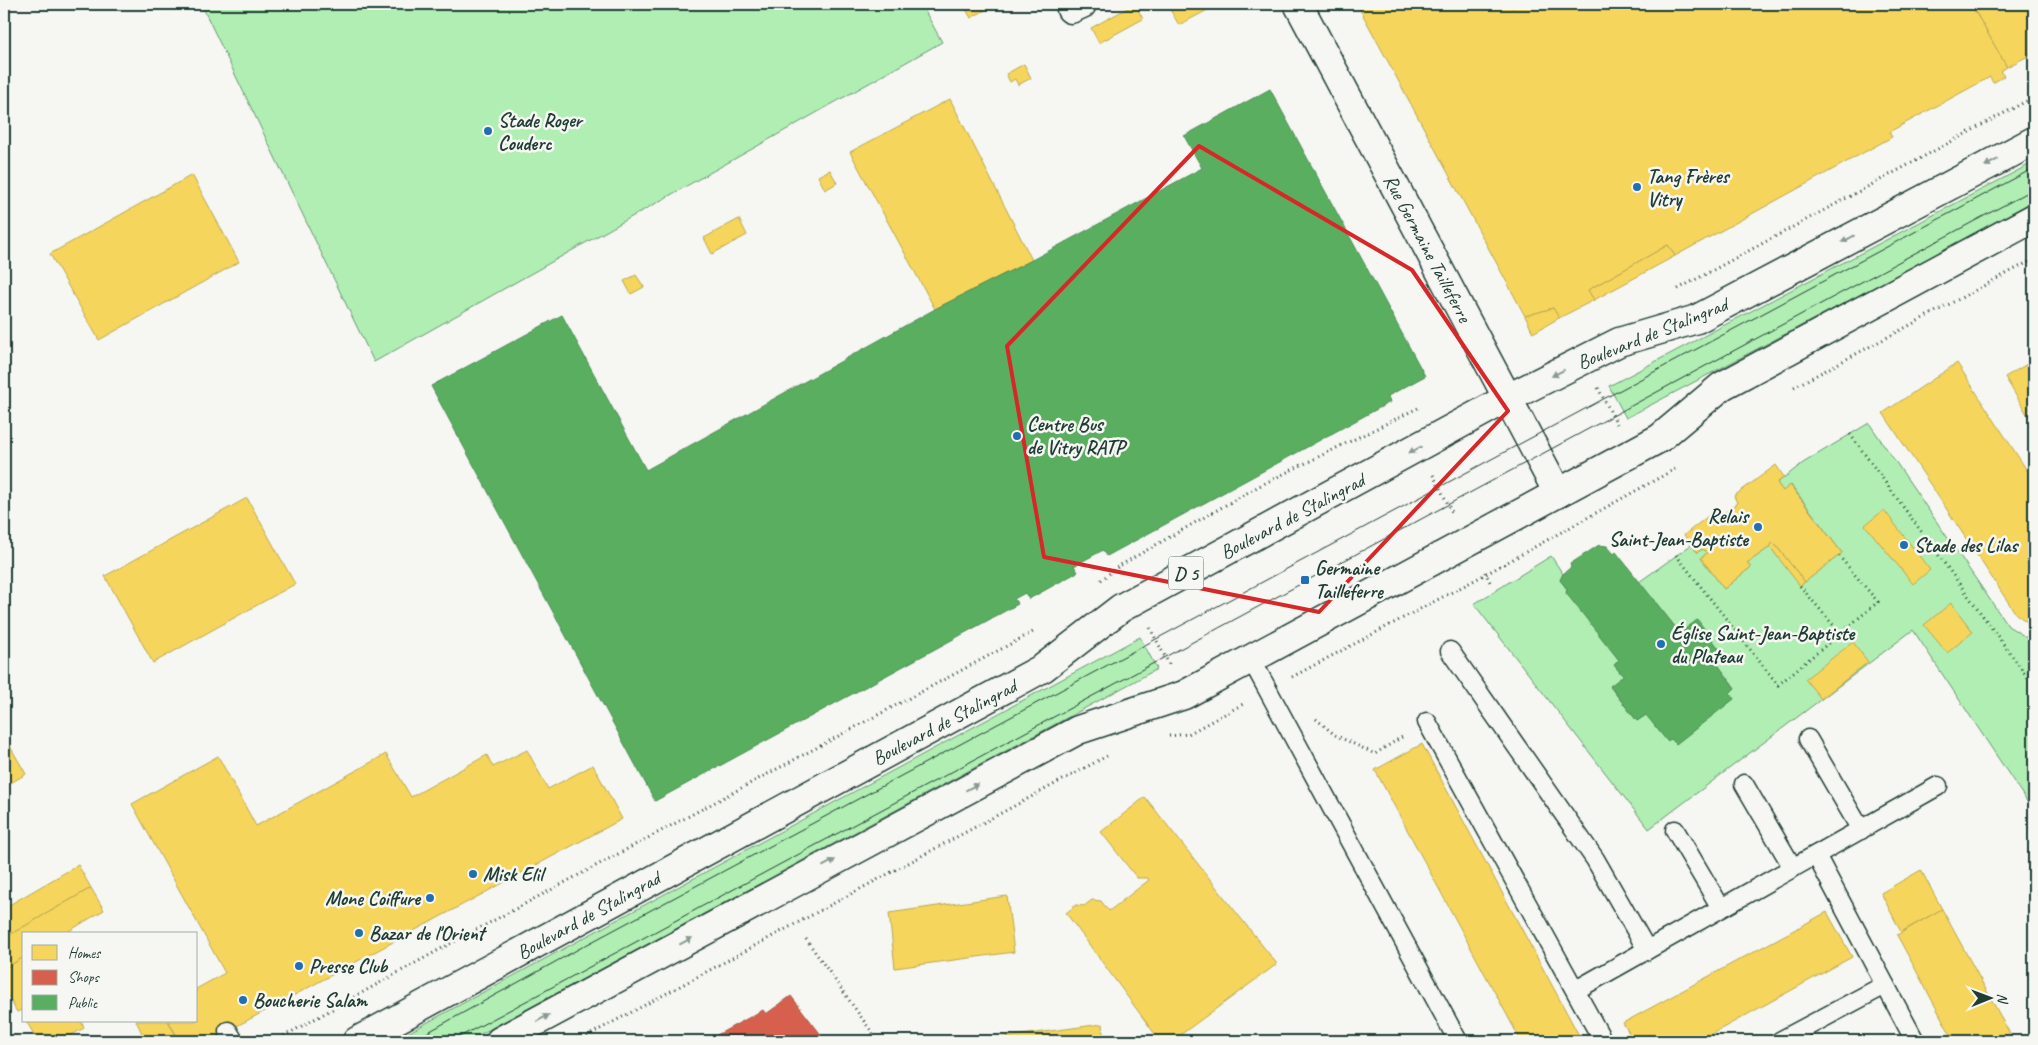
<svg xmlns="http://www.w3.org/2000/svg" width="2038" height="1045" font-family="Caveat,sans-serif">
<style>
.green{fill:#b1eeb3;stroke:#689674}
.homes{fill:#f6d55c;stroke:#b6a750}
.shops{fill:#d6604d;stroke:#9f5646}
.public{fill:#5aae61;stroke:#488c54}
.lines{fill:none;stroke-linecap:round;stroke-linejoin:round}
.service-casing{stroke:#1f3d34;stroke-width:21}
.minor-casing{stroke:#1f3d34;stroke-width:31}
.primary-casing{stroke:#1f3d34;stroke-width:31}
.path{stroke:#1f3d34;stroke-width:3;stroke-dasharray:1 4;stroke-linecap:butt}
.service{stroke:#f6f6f2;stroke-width:18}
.minor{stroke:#f6f6f2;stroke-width:28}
.primary{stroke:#f6f6f2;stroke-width:28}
.tram{stroke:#1f3d34;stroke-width:1}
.oneway{fill:#8a9a93}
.marked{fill:none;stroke:#d62828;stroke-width:4;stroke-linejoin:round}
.poi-dot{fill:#1f6fb2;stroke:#f6f6f2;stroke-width:2}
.labels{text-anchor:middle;stroke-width:5;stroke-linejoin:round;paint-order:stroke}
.shield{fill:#f6f6f2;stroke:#60746d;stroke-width:1}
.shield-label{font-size:19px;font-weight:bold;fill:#1f3d34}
.poi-label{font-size:20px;font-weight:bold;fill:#1f3d34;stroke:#f6f6f2;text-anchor:start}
.street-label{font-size:20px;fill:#1f3d34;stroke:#f6f6f2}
</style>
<rect width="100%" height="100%" fill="#f6f6f2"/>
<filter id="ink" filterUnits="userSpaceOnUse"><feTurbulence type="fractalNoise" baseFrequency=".02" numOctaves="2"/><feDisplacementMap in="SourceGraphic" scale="10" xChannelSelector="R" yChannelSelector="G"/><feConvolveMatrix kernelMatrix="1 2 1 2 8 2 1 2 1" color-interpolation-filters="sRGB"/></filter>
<g filter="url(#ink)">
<g class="green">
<path d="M 201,4 L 921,4 L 942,42 L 374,362 Z"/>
<path d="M 2034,162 L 2034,203 L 1626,418 L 1609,386 Z"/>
<path d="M 1869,423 L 2008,626 L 2034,642 L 2034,812 L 1913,630 L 1649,829 L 1474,604 L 1551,556 L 1563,574 L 1560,580 L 1567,589 L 1567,593 L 1619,660 L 1614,665 L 1623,676 L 1610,687 L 1637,721 L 1646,715 L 1733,698 L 1730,693 L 1735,688 L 1716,662 L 1723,655 L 1698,620 L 1680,633 L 1639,582 L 1691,545 L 1697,552 L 1703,549 L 1707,553 L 1701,558 L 1724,589 L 1751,567 L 1747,563 L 1770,547 L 1801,585 L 1842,553 L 1791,485 L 1783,491 L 1777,483 L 1803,463 Z"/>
<path d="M 1140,637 L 1157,669 L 1100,700 L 468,1041 L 393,1041 Z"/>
</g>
<g class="homes">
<path d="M 963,4 L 996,4 L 971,18 Z"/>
<path d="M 1135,4 L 1143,19 L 1099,43 L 1091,28 Z"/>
<path d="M 1172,4 L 1219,4 L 1179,25 L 1168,6 Z"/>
<path d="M 1357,4 L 1509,4 L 1512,8 L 1521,4 L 1971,4 L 2007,67 L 2000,71 L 2004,76 L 1993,83 L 1990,77 L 1889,132 L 1892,137 L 1675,256 L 1668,245 L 1588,290 L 1594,300 L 1559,318 L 1553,308 L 1525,316 Z"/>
<path d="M 1984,4 L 2034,4 L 2034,53 L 2007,67 L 1974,9 Z"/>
<path d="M 1024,64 L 1031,78 L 1018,85 L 1015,79 L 1010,82 L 1006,74 Z"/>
<path d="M 950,99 L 1032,260 L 935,309 L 850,152 Z"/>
<path d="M 830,170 L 837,183 L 825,190 L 818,176 Z"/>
<path d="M 192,175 L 239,262 L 99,340 L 50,254 Z"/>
<path d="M 739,219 L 747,235 L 712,254 L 704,238 Z"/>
<path d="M 1668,245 L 1675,256 L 1594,300 L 1588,290 Z"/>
<path d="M 636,275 L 644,287 L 631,294 L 624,281 Z"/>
<path d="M 1553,308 L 1559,318 L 1533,333 L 1525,316 Z"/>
<path d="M 2034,360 L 2034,426 L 2005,377 Z"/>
<path d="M 1957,363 L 2034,481 L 2034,627 L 2016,614 L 1883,413 Z"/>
<path d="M 1776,465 L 1784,477 L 1777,483 L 1783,491 L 1790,485 L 1842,553 L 1805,582 L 1773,542 L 1770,547 L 1747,563 L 1751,567 L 1724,589 L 1701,558 L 1707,553 L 1703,549 L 1697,552 L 1684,535 L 1712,513 L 1716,519 L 1728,510 L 1737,503 L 1734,496 Z"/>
<path d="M 247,498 L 295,584 L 153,663 L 105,576 Z"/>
<path d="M 1884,510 L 1930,570 L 1913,584 L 1865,525 Z"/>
<path d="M 1773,542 L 1805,582 L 1800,586 L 1770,547 Z"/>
<path d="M 1951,603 L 1973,632 L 1947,653 L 1924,625 Z"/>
<path d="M 1853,642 L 1868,662 L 1821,699 L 1805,679 Z"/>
<path d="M 4,736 L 26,774 L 4,787 Z"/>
<path d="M 1422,744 L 1582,1041 L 1521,1041 L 1375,770 Z"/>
<path d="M 527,750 L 548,789 L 593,765 L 622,819 L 209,1041 L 180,1041 L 168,1021 L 196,1021 L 196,989 L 225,973 L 132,804 L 218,756 L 256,826 L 386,754 L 411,797 L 487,755 L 493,767 Z"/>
<path d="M 1145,797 L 1277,964 L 1172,1041 L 1160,1041 L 1066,913 L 1076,905 L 1084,906 L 1092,900 L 1101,901 L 1109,911 L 1149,880 L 1148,878 L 1137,878 L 1101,832 Z"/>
<path d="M 78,865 L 91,888 L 4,938 L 4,908 Z"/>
<path d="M 1921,870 L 1942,909 L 1901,932 L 1881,893 Z"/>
<path d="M 91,888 L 104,910 L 64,934 L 24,934 L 24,957 L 4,969 L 4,938 Z"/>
<path d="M 1007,896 L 1014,952 L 895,968 L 889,913 Z"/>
<path d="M 1942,909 L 2014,1041 L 1954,1041 L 1897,935 Z"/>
<path d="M 1827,912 L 1852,957 L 1699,1041 L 1634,1041 L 1623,1023 Z"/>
<path d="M 24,957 L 24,1009 L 17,1012 L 4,989 L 4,969 Z"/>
<path d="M 26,1021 L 81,1021 L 84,1028 L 61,1041 L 38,1041 Z"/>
<path d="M 136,1021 L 168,1021 L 179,1041 L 128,1041 L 142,1033 Z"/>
<path d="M 1102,1024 L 1104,1041 L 984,1041 L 984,1040 Z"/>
</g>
<path class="shops" d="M 791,996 L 826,1041 L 706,1041 L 763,1010 L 766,1014 Z"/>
<g class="public">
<path d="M 1270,89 L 1425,376 L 1388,396 L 1390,402 L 1107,556 L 1103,550 L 1074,566 L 1078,572 L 1076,573 L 1029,599 L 1025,593 L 1014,599 L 1018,604 L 655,801 L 431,386 L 562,315 L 646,470 L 935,309 L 1032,260 L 1202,168 L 1184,136 Z"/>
<path d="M 1599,545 L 1607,546 L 1614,554 L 1616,552 L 1680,633 L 1697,620 L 1724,655 L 1716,662 L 1735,688 L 1730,693 L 1734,699 L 1676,744 L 1671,739 L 1667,741 L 1646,715 L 1637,721 L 1610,686 L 1623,676 L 1614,665 L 1619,660 L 1566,593 L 1567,589 L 1560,580 L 1563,574 L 1571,567 L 1570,564 Z"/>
</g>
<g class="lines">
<defs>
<g id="service">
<path d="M 1450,651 L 1595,859 L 1647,950"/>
<path d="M 1251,659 L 1458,1041"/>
<path d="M 1427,722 L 1603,1041"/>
<path d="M 1808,739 L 1861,830"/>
<path d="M 1744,784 L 1793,868"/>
<path d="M 1675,830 L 1721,908"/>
<path d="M 1816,855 L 1915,1041"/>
<path d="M 1576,990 L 1938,786"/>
<path d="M 228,1031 L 234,1041"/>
<path d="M 1780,1041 L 1885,985"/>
</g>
<g id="minor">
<path d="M 1298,4 L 1558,493"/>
<path d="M 1071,9 L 1082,4"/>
</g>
<g id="primary">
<path d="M 357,1041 L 1043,668 L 1121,608 L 1508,398 L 1619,342 L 1697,319 L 2034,141"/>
<path d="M 500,1041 L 1078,730 L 1184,695 L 1660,438 L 1722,386 L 2034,218"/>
</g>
</defs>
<use href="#service" class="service-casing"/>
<use href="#minor" class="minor-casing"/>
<use href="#primary" class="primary-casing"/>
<g class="path">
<path d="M 1678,289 L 2034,97"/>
<path d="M 1794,387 L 2034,259"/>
<path d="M 1598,388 L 1617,424"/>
<path d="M 1850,434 L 2034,686"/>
<path d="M 1433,475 L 1453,514"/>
<path d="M 1676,555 L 1778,685 L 1878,602 L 1839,556"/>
<path d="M 1485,572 L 1490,582"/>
<path d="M 1101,580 L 1119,566 L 1259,486 L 1418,408"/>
<path d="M 1800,586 L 1840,633"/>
<path d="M 1150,628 L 1170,666"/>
<path d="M 1292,677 L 1486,574 L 1675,469"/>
<path d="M 1316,719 L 1335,735 L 1375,754 L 1405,735"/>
<path d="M 1169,736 L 1188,734 L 1245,703"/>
<path d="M 806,939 L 878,1041"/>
<path d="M 275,1041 L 446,946 L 1033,632"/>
<path d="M 578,1041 L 1107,756"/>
</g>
<use href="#service" class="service"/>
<use href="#minor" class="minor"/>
<use href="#primary" class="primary"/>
<g class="tram">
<path d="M 412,1041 L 584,946 L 2034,168"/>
<path d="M 452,1041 L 2034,189"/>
</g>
</g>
<defs><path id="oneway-solid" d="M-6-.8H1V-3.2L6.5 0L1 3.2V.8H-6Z" transform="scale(1.25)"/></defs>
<g class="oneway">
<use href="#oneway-solid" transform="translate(1991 163) rotate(152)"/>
<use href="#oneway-solid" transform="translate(1848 239) rotate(152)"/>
<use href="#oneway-solid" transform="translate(1558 373) rotate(153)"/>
<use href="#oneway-solid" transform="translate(1415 450) rotate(152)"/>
<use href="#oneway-solid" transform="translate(972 787) rotate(-28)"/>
<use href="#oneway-solid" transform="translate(829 863) rotate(-28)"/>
<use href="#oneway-solid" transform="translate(686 941) rotate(-28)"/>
<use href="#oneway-solid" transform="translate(543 1018) rotate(-28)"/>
</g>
</g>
<path class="marked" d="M 1199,146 L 1412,270 L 1508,411 L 1319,612 L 1044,557 L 1007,346 Z"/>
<g class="poi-dot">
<circle cx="488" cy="131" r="5"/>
<circle cx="1637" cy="187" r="5"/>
<circle cx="1017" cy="436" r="5"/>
<circle cx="1758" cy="527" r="5"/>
<circle cx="1904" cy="545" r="5"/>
<rect x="1300" y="575" width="10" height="10" rx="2.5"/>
<circle cx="1661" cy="644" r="5"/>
<circle cx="473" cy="874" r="5"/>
<circle cx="430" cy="898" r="5"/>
<circle cx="359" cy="933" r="5"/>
<circle cx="299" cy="966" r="5"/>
<circle cx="243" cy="1000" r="5"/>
</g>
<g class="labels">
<rect class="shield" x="1168.5" y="556.5" width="35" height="33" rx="4"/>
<g class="shield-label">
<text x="1186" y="580">D 5</text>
</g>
<g class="poi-label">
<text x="498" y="127">Stade Roger<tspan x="498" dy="23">Couderc</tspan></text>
<text x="1647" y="183">Tang Frères<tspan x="1647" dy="23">Vitry</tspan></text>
<text x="1027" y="431">Centre Bus<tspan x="1027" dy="23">de Vitry RATP</tspan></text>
<text x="1748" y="523" text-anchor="end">Relais<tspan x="1748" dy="23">Saint-Jean-Baptiste</tspan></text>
<text x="1914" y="552">Stade des Lilas</text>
<text x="1315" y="575">Germaine<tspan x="1315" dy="23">Tailleferre</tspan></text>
<text x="1671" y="640">Église Saint-Jean-Baptiste<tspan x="1671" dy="23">du Plateau</tspan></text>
<text x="483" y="881">Misk Elil</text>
<text x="420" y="905" text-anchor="end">Mone Coiffure</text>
<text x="369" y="940">Bazar de l'Orient</text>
<text x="309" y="973">Presse Club</text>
<text x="253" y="1007">Boucherie Salam</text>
</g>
<g class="street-label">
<text transform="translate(1428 248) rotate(62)" y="7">Rue Germaine Tailleferre</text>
<text transform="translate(1652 333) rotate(-22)" y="7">Boulevard de Stalingrad</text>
<text transform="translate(1292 516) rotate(-28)" y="7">Boulevard de Stalingrad</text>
<text transform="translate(944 722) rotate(-28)" y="7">Boulevard de Stalingrad</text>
<text transform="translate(588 915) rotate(-29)" y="7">Boulevard de Stalingrad</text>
</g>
</g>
<rect width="2038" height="1045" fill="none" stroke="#f6f6f2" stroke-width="20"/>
<rect x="10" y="10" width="2018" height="1025" fill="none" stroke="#1f3d34" stroke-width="2" filter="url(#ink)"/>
<rect x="22" y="932" width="175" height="90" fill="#f6f6f2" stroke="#a0aca6"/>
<rect x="32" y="945" width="25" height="15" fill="#f6d55c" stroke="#a0aca6"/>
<text x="68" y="958" font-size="15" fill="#1f3d34">Homes</text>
<rect x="32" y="970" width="25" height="15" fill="#d6604d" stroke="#a0aca6"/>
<text x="68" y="982" font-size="15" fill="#1f3d34">Shops</text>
<rect x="32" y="995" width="25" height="15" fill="#5aae61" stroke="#a0aca6"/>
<text x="68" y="1008" font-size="15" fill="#1f3d34">Public</text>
<g transform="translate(1990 998) rotate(89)" stroke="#f6f6f2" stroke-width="4" paint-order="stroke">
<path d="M0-4L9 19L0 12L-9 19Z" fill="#1f3d34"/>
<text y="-8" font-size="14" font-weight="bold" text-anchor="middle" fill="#1f3d34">N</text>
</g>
</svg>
